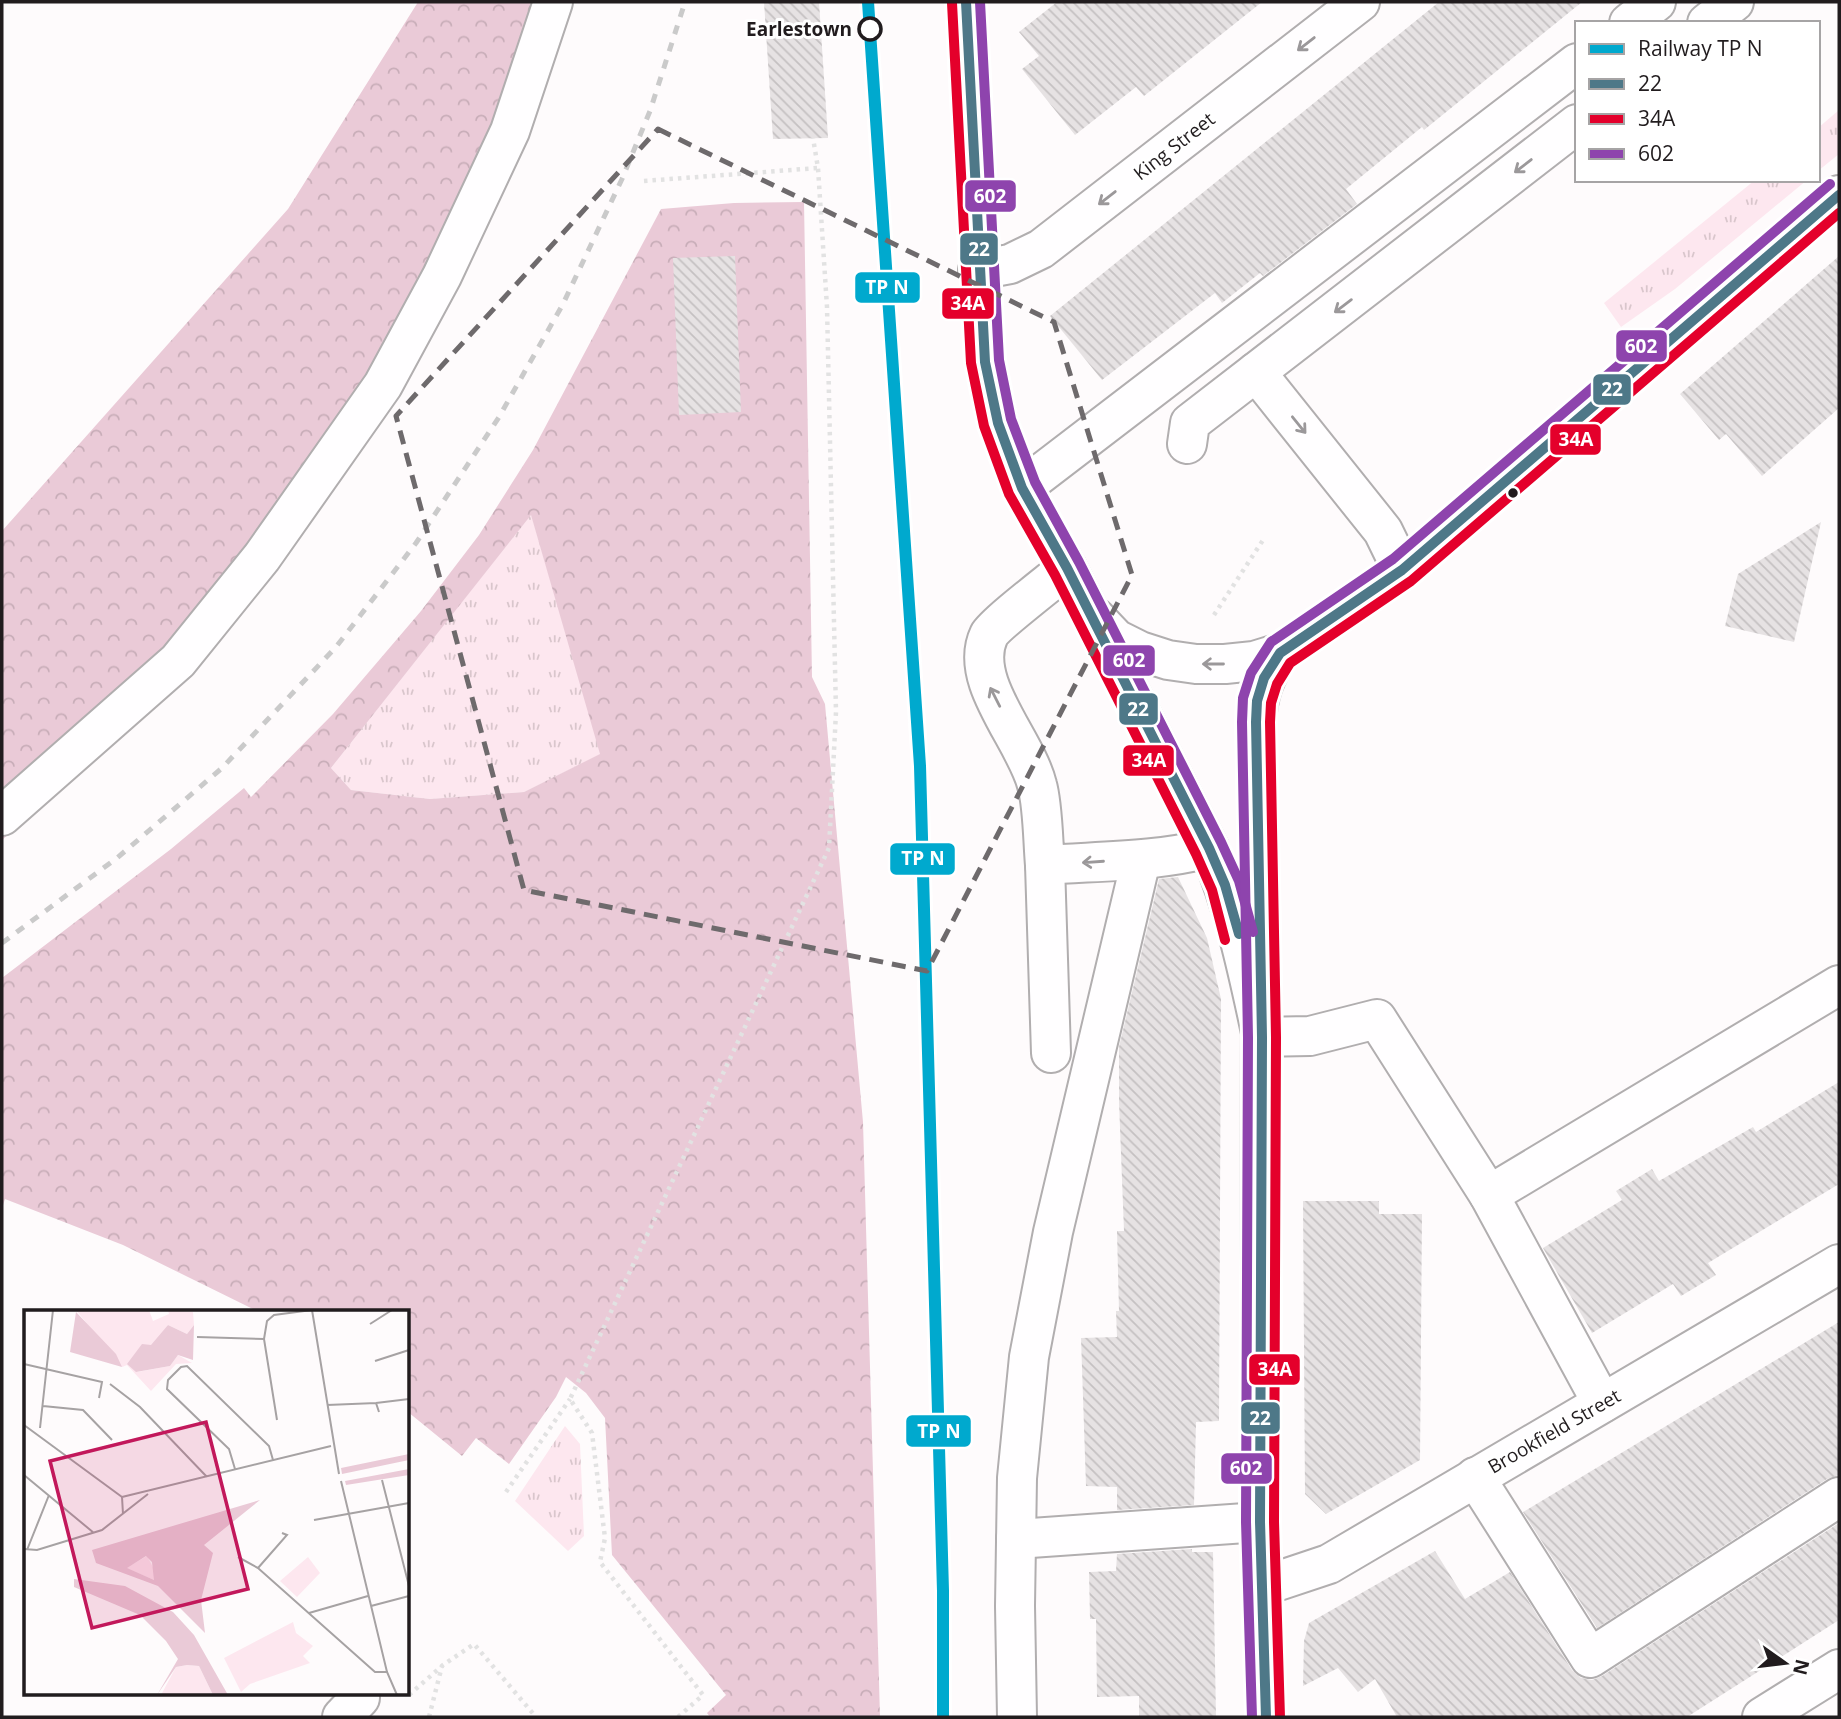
<svg xmlns="http://www.w3.org/2000/svg" width="1841" height="1719" font-family="'Open Sans',sans-serif">
<style>
.grass{fill:url(#grass-tufts)}
.forest{fill:url(#forest-crowns);fill-rule:evenodd}
.building{fill:url(#building-back-hatch)}
.lines{fill:none;stroke-linecap:round;stroke-linejoin:round}
.minor-casing{stroke:#b1aeaf;stroke-width:42}
.path{stroke:#e2e2e2;stroke-width:4.5;stroke-dasharray:3.5 5;stroke-linecap:butt}
.minor{stroke:#fffeff;stroke-width:38}
.rail{stroke:#cacaca;stroke-width:5;stroke-dasharray:9 9;stroke-linecap:butt}
.bus-1-casing{stroke:#fff;stroke-width:16}
.bus-2-casing{stroke:#fff;stroke-width:16}
.bus-3-casing{stroke:#fff;stroke-width:16}
.bus-1{stroke:#4e7888;stroke-width:10}
.bus-2{stroke:#e4002b;stroke-width:10}
.bus-3{stroke:#8e44ad;stroke-width:10}
.rail-1-casing{stroke:#fff;stroke-width:18}
.rail-1{stroke:#00a9ce;stroke-width:12}
.oneway{stroke:#9b989a}
.marked{fill:none;stroke:#6e6a6c;stroke-width:5;stroke-dasharray:14 9;stroke-linejoin:round}
.stop-dot{fill:#fff;stroke:#211c1e;stroke-width:3.5}
.bus-dot{fill:#211c1e;stroke:#fff;stroke-width:2.5}
.labels{text-anchor:middle;stroke-width:6;stroke-linejoin:round;paint-order:stroke}
.stop-label{font-size:19px;font-weight:bold;fill:#211c1e;stroke:#fff;text-anchor:end}
.street-label{font-size:19px;fill:#211c1e;stroke:#fff}
.inset-road{fill:none;stroke:#a6a2a3;stroke-width:2}
.view{fill:#c2185b;fill-opacity:0.15;stroke:#c2185b;stroke-width:3.5}
.inset-edge{fill:none;stroke:#211c1e;stroke-width:3.5}
.line-badge{stroke:#fff;stroke-width:2.5}
.badge-label{font-size:19px;text-anchor:middle;font-weight:bold;fill:#fff}
</style>
<defs>
<pattern id="grass-tufts" width="24" height="20" patternUnits="userSpaceOnUse" patternTransform="scale(1.75)"><rect width="24" height="20" fill="#fde7ef"/><path d="M3 7l-1-3M5 7V3M7 7l1-3M15 17l-1-3M17 17v-4M19 17l1-3" fill="none" stroke="#d9c6cc"/></pattern>
<pattern id="forest-crowns" width="20" height="18" patternUnits="userSpaceOnUse" patternTransform="scale(1.75)"><rect width="20" height="18" fill="#eacad7"/><path d="M2 6a3 3 0 1 1 6 0M12 15a3 3 0 1 1 6 0" fill="none" stroke="#c8adb8"/></pattern>
<pattern id="building-back-hatch" width="6" height="6" patternUnits="userSpaceOnUse" patternTransform="scale(1.75)"><rect width="6" height="6" fill="#e6e2e3"/><path d="M-1 5l2 2M0 0l6 6M5-1l2 2" fill="none" stroke="#c5c1c2"/></pattern>
</defs>
<rect width="100%" height="100%" fill="#fefbfc"/>
<g class="grass">
<path d="M 1839,110 L 1839,154 L 1818,171 L 1818,128 Z"/>
<path d="M 1755,180 L 1807,180 L 1675,289 L 1621,327 L 1604,303 Z"/>
<path d="M 531,514 L 601,754 L 524,792 L 430,799 L 351,790 L 331,768 Z"/>
<path d="M 565,1426 L 580,1444 L 584,1536 L 568,1551 L 515,1501 Z"/>
</g>
<g class="forest">
<path d="M 418,2 L 536,2 L 501,121 L 349,453 L 163,697 L 2,840 L 2,531 L 288,209 Z"/>
<path d="M 804,202 L 812,677 L 825,704 L 863,1122 L 880,1717 L 710,1717 L 707,1713 L 726,1695 L 612,1555 L 605,1418 L 586,1393 L 566,1377 L 556,1397 L 509,1464 L 476,1438 L 462,1456 L 408,1412 L 408,1311 L 257,1311 L 123,1245 L 5,1199 L 2,1208 L 2,978 L 171,849 L 244,788 L 251,797 L 333,714 L 421,611 L 479,535 L 533,450 L 661,209 L 734,203 ZM 531,515 L 600,754 L 524,792 L 430,799 L 351,790 L 331,768 Z"/>
</g>
<g class="building">
<path d="M 764,2 L 819,2 L 828,138 L 773,139 Z"/>
<path d="M 1057,2 L 1262,2 L 1144,96 L 1136,87 L 1075,135 L 1022,69 L 1039,56 L 1019,32 Z"/>
<path d="M 1439,2 L 1582,2 L 1424,130 L 1422,127 L 1346,189 L 1357,204 L 1263,276 L 1260,273 L 1222,303 L 1215,293 L 1102,380 L 1050,316 Z"/>
<path d="M 735,256 L 741,412 L 679,415 L 673,258 Z"/>
<path d="M 1839,256 L 1839,408 L 1762,476 L 1726,434 L 1719,440 L 1680,394 Z"/>
<path d="M 1821,522 L 1794,642 L 1725,626 L 1738,574 Z"/>
<path d="M 1178,877 L 1207,938 L 1221,999 L 1219,1421 L 1196,1422 L 1194,1505 L 1117,1510 L 1117,1487 L 1086,1486 L 1081,1338 L 1117,1337 L 1116,1311 L 1119,1311 L 1117,1231 L 1124,1231 L 1119,1102 L 1119,1047 L 1159,879 Z"/>
<path d="M 1839,1082 L 1839,1184 L 1708,1263 L 1716,1275 L 1681,1296 L 1673,1284 L 1592,1333 L 1543,1248 L 1622,1200 L 1616,1191 L 1652,1169 L 1659,1181 L 1753,1127 L 1756,1132 Z"/>
<path d="M 1303,1201 L 1379,1201 L 1379,1214 L 1422,1214 L 1420,1460 L 1326,1514 L 1305,1494 Z"/>
<path d="M 1839,1322 L 1839,1475 L 1827,1479 L 1597,1628 L 1523,1512 Z"/>
<path d="M 1839,1523 L 1839,1620 L 1687,1717 L 1397,1717 L 1375,1679 L 1358,1692 L 1338,1668 L 1303,1686 L 1304,1641 L 1309,1623 L 1435,1551 L 1465,1599 L 1510,1572 L 1572,1670 L 1581,1678 L 1592,1680 L 1602,1676 Z"/>
<path d="M 1192,1549 L 1192,1552 L 1213,1552 L 1216,1717 L 1139,1717 L 1139,1696 L 1097,1697 L 1096,1619 L 1090,1619 L 1089,1572 L 1116,1571 L 1117,1554 Z"/>
</g>
<g class="lines">
<defs>
<g id="minor">
<path d="M 966,2 L 985,362 L 998,423 L 1022,488 L 1067,568 L 1209,848 C 1235,909 1248,972 1262,1037"/>
<path d="M 1629,23 L 1656,2"/>
<path d="M 1707,23 L 1734,2"/>
<path d="M 978,270 L 1010,264 L 1041,249 L 1360,2"/>
<path d="M 1256,372 L 1383,531 L 1402,570"/>
<path d="M 1187,444 L 1190,423 L 1577,124"/>
<path d="M 1022,488 L 1577,63"/>
<path d="M 1067,568 C 1053,580 995,624 989,635 C 967,681 1026,740 1037,785 C 1043,805 1043,843 1045,865 C 1100,861 1156,862 1209,848"/>
<path d="M 1096,618 L 1116,639 L 1140,651 L 1168,660 L 1196,664 L 1225,664 L 1254,661 L 1280,653 L 1402,570 L 1839,195"/>
<path d="M 2,816 L 178,661 L 262,557 L 383,385 L 442,276 L 510,131 L 553,2"/>
<path d="M 1045,865 L 1051,1053"/>
<path d="M 1260,956 L 1256,722 C 1258,693 1264,678 1280,653"/>
<path d="M 1261,1012 L 1260,1522 L 1266,1717"/>
<path d="M 1262,1037 L 1310,1036 L 1377,1019 L 1489,1195 L 1602,1403"/>
<path d="M 1489,1195 L 1839,985"/>
<path d="M 1475,1477 L 1590,1658 L 1839,1497"/>
<path d="M 1016,1539 L 1260,1522"/>
<path d="M 1263,1586 L 1329,1564 L 1839,1264"/>
<path d="M 342,1717 L 360,1698"/>
<path d="M 1017,1717 L 1015,1606 L 1017,1478 L 1029,1357 L 1053,1232 L 1141,860"/>
<path d="M 1762,1717 L 1839,1669"/>
</g>
</defs>
<use href="#minor" class="minor-casing"/>
<g class="path">
<path d="M 644,181 L 818,168"/>
<path d="M 1214,615 L 1265,537"/>
<path d="M 506,1492 L 570,1399"/>
<path d="M 409,1695 L 443,1665 L 474,1644 L 536,1717"/>
<path d="M 429,1717 L 442,1666"/>
<path d="M 678,1717 L 703,1695 L 600,1562 L 605,1538 L 592,1433 L 570,1399 L 829,848 L 836,712 L 827,307 L 818,168 L 813,138"/>
</g>
<use href="#minor" class="minor"/>
<path class="rail" d="M 2,943 L 117,858 L 222,768 L 336,647 L 416,543 L 499,417 L 563,304 L 622,179 L 650,111 L 685,2"/>
<defs>
<g id="bus-1">
<path d="M 966,2 L 985,362 L 998,423 L 1022,488 L 1067,568 L 1209,848 L 1225,885 L 1239,934"/>
<path d="M 1266,1717 L 1260,1522 L 1262,1037 L 1256,722 L 1257,701 L 1264,678 L 1280,653 L 1402,570 L 1839,195"/>
</g>
<g id="bus-2">
<path d="M 952,3 L 971,363 L 984,426 L 1009,494 L 1055,575 L 1196,854 L 1212,890 L 1225,940"/>
<path d="M 1280,1717 L 1274,1522 L 1276,1037 L 1270,722 L 1271,703 L 1277,684 L 1290,663 L 1411,581 L 1839,213"/>
</g>
<g id="bus-3">
<path d="M 980,2 L 999,360 L 1011,419 L 1035,482 L 1079,562 L 1221,842 L 1239,881 L 1253,932"/>
<path d="M 1252,1717 L 1246,1522 L 1248,1037 L 1242,722 L 1243,698 L 1251,673 L 1271,642 L 1393,559 L 1830,184"/>
</g>
</defs>
<use href="#bus-1" class="bus-1-casing"/>
<use href="#bus-2" class="bus-2-casing"/>
<use href="#bus-3" class="bus-3-casing"/>
<use href="#bus-1" class="bus-1"/>
<use href="#bus-2" class="bus-2"/>
<use href="#bus-3" class="bus-3"/>
<defs>
<path id="rail-1" d="M 868,2 L 920,766 L 943,1591 L 943,1717"/>
</defs>
<use href="#rail-1" class="rail-1-casing"/>
<use href="#rail-1" class="rail-1"/>
</g>
<defs><path id="oneway-shaft" d="M-6 0H5M1.5-3L5.5 0L1.5 3" fill="none" stroke-width="1.6" stroke-linecap="round" stroke-linejoin="round" transform="scale(1.75)"/></defs>
<g class="oneway">
<use href="#oneway-shaft" transform="translate(1306 44) rotate(142)"/>
<use href="#oneway-shaft" transform="translate(1523 166) rotate(142)"/>
<use href="#oneway-shaft" transform="translate(1107 198) rotate(142)"/>
<use href="#oneway-shaft" transform="translate(1343 306) rotate(143)"/>
<use href="#oneway-shaft" transform="translate(1299 425) rotate(51)"/>
<use href="#oneway-shaft" transform="translate(1213 664) rotate(180)"/>
<use href="#oneway-shaft" transform="translate(995 697) rotate(-117)"/>
<use href="#oneway-shaft" transform="translate(1093 862) rotate(176)"/>
</g>
<path class="marked" d="M 658,129 L 1054,322 L 1132,575 L 927,971 L 524,890 L 396,416 Z"/>
<circle class="stop-dot" cx="870" cy="29" r="11"/>
<circle class="bus-dot" cx="1513" cy="493" r="6"/>
<g class="labels">
<g class="stop-label">
<text x="852" y="36">Earlestown</text>
</g>
<g class="street-label">
<text transform="translate(1174 146) rotate(-38)" y="7">King Street</text>
<text transform="translate(1554 1431) rotate(-30)" y="7">Brookfield Street</text>
</g>
</g>
<g transform="translate(24 1310)">
<rect width="385" height="385" fill="#fefbfc"/>
<path d="M 52,0 L 125,0 L 129,11 L 145,4 L 144,0 L 169,2 L 170,15 L 163,24 L 144,15 L 113,62 L 146,56 L 154,45 L 168,53 L 152,54 L 127,81 L 103,55 L 98,57 ZM 123,246 L 131,261 L 130,270 L 102,258 ZM 284,247 L 296,263 L 273,287 L 256,271 ZM 269,312 L 272,323 L 289,336 L 279,346 L 286,353 L 226,374 L 217,382 L 200,348 ZM 163,355 L 175,356 L 189,385 L 137,385 L 152,357 Z" fill="#fde7ef"/>
<path d="M 52,2 L 92,44 L 98,57 L 46,42 ZM 144,15 L 163,24 L 170,15 L 169,50 L 154,45 L 146,56 L 112,62 L 103,54 L 118,34 L 127,35 ZM 385,144 L 385,150 L 318,164 L 317,158 ZM 385,159 L 385,165 L 322,175 L 321,171 ZM 236,190 L 180,235 L 189,243 L 177,290 L 181,323 L 134,276 L 72,253 L 68,240 ZM 122,246 L 128,252 L 130,270 L 103,258 ZM 50,269 L 101,276 L 149,302 L 170,325 L 204,385 L 189,385 L 175,356 L 163,355 L 152,357 L 133,385 L 154,349 L 142,331 L 116,305 L 50,277 Z" fill="#eacad7" fill-rule="evenodd"/>
<path class="inset-road" d="M 288,0 L 315,164M 346,14 L 368,0M 173,27 L 240,29M 351,51 L 385,40M 0,54 L 78,72 L 75,88M 86,74 L 116,97 L 183,167M 352,93 L 385,89M 303,95 L 352,93 L 355,102M 19,96 L 59,100 L 88,130M 253,110 L 240,29 L 243,11 L 250,5 L 288,0M 0,115 L 98,187 L 99,204M 16,118 L 29,0M 211,159 L 205,139 L 143,79 L 144,70 L 157,57 L 163,56 L 245,136 L 249,150M 0,165 L 70,223M 358,170 L 385,276M 317,171 L 363,362 L 373,385M 98,187 L 307,136M 290,210 L 385,193M 0,239 L 13,240 L 78,220 L 124,184M 3,240 L 25,185M 214,247 L 234,258 L 351,362 L 363,362M 234,258 L 263,225 L 258,223M 347,296 L 385,286M 285,303 L 344,286"/>
<path class="view" d="M 182,112 L 224,279 L 68,318 L 26,151 Z"/>
<rect width="385" height="385" class="inset-edge"/>
</g>
<g class="line-badge">
<rect x="964" y="179" width="53" height="34" rx="7" fill="#8e44ad"/>
<rect x="959" y="232" width="40" height="34" rx="7" fill="#4e7888"/>
<rect x="854" y="271" width="67" height="33" rx="7" fill="#00a9ce"/>
<rect x="941" y="287" width="54" height="33" rx="7" fill="#e4002b"/>
<rect x="1615" y="329" width="53" height="34" rx="7" fill="#8e44ad"/>
<rect x="1592" y="373" width="40" height="33" rx="7" fill="#4e7888"/>
<rect x="1549" y="423" width="53" height="33" rx="7" fill="#e4002b"/>
<rect x="1102" y="644" width="54" height="33" rx="7" fill="#8e44ad"/>
<rect x="1118" y="692" width="41" height="34" rx="7" fill="#4e7888"/>
<rect x="1122" y="744" width="53" height="33" rx="7" fill="#e4002b"/>
<rect x="889" y="842" width="67" height="34" rx="7" fill="#00a9ce"/>
<rect x="1248" y="1353" width="53" height="33" rx="7" fill="#e4002b"/>
<rect x="1240" y="1401" width="41" height="34" rx="7" fill="#4e7888"/>
<rect x="905" y="1414" width="67" height="34" rx="7" fill="#00a9ce"/>
<rect x="1220" y="1452" width="53" height="33" rx="7" fill="#8e44ad"/>
</g>
<g class="badge-label">
<text x="990" y="203">602</text>
<text x="979" y="256">22</text>
<text x="887" y="294">TP N</text>
<text x="968" y="310">34A</text>
<text x="1641" y="353">602</text>
<text x="1612" y="396">22</text>
<text x="1576" y="446">34A</text>
<text x="1129" y="667">602</text>
<text x="1138" y="716">22</text>
<text x="1149" y="767">34A</text>
<text x="923" y="865">TP N</text>
<text x="1275" y="1376">34A</text>
<text x="1260" y="1425">22</text>
<text x="939" y="1438">TP N</text>
<text x="1246" y="1475">602</text>
</g>
<rect width="1841" height="1719" fill="none" stroke="#211c1e" stroke-width="7"/>
<rect x="1575" y="21" width="245" height="161" fill="#ffffff" stroke="#a6a4a5" stroke-width="2"/>
<rect x="1589" y="44" width="35" height="10" fill="#00a9ce" stroke="#a6a4a5" stroke-width="2"/>
<text x="1638" y="56" font-size="21" fill="#211c1e">Railway TP N</text>
<rect x="1589" y="79" width="35" height="10" fill="#4e7888" stroke="#a6a4a5" stroke-width="2"/>
<text x="1638" y="91" font-size="21" fill="#211c1e">22</text>
<rect x="1589" y="114" width="35" height="10" fill="#e4002b" stroke="#a6a4a5" stroke-width="2"/>
<text x="1638" y="126" font-size="21" fill="#211c1e">34A</text>
<rect x="1589" y="149" width="35" height="10" fill="#8e44ad" stroke="#a6a4a5" stroke-width="2"/>
<text x="1638" y="161" font-size="21" fill="#211c1e">602</text>
<g transform="translate(1785 1663) rotate(104)" stroke="#ffffff" stroke-width="5" paint-order="stroke">
<path d="M0-5L12 26L0 18L-12 26Z" fill="#211c1e"/>
<text y="-10" font-size="19" font-weight="bold" text-anchor="middle" fill="#211c1e">N</text>
</g>
</svg>
